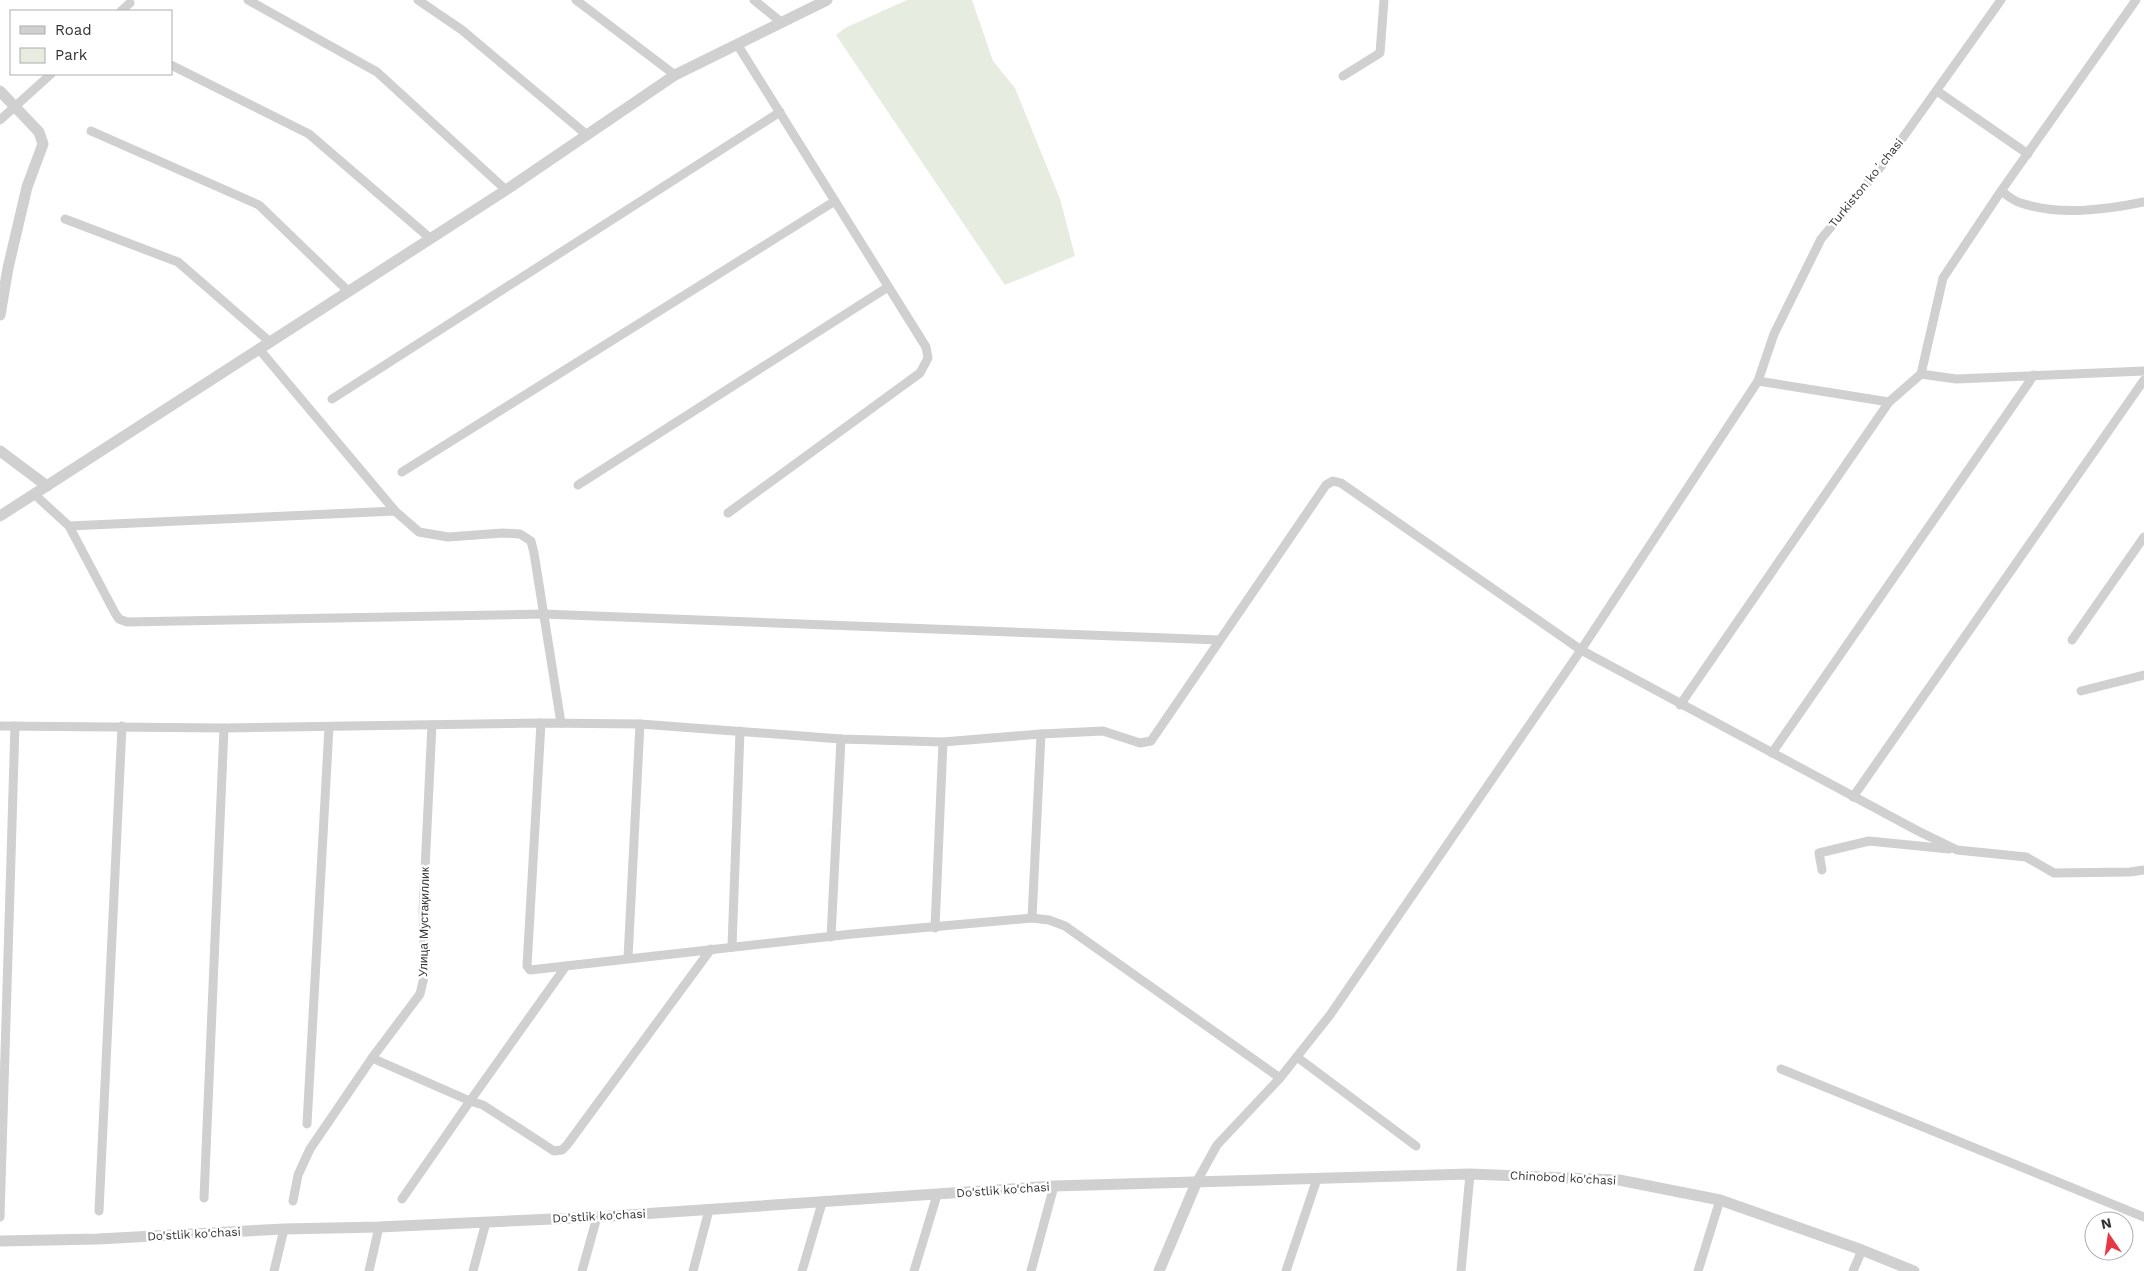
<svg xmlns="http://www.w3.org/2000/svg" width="2144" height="1271" font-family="'Work Sans',sans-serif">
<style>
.green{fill:#e6ecdf}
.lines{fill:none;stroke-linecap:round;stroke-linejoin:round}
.minor{stroke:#d0d0d0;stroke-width:9}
.tertiary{stroke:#d0d0d0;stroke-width:11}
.labels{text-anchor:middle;stroke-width:5;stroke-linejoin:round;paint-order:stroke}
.street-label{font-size:12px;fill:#333;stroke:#fff}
</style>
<rect width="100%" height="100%" fill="#fff"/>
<path class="green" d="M 907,0 L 972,0 L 993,61 L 1015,88 L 1060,199 L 1075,256 L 1005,285 L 836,35 L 845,28 Z"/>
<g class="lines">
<g class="minor">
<path d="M 248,0 L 377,72 L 506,190"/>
<path d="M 418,0 L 462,30 L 587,135"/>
<path d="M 576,0 L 675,75"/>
<path d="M 754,0 L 781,22"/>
<path d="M 121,11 L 130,3"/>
<path d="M 171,65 L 309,134 L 431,239"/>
<path d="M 1343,76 L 1380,53 L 1384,0"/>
<path d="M 1937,91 L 2028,154"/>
<path d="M 0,120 L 51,74"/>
<path d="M 91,131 L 259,205 L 348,291"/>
<path d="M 2001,191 C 2007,195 2013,201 2021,203 C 2059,216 2105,210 2144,202"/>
<path d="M 65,219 L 178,262 L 270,342"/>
<path d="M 259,349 L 395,511 L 419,532 L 448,537 L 503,533 L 520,534 L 531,541 L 534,553 L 561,723"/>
<path d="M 1921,374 L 1943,278 L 2001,191 L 2136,0"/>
<path d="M 1758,381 L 1889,402 L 1921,374 L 1956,379 L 2144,371"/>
<path d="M 332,399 L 780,112"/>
<path d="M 402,472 L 835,201"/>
<path d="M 578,485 L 888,287"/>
<path d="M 34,494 L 69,526 L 115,613 L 119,619 L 127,622 L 543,614 L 1219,640"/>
<path d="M 728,513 L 920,373 L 928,358 L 926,347 L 737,44"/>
<path d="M 69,526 L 395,511"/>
<path d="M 2072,640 L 2144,537"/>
<path d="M 2081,691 L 2144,675"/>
<path d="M 1680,705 L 1889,402"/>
<path d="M 541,723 L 527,966 L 530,970 L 852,934 L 1032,918 L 1049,920 L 1065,926 L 1280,1078"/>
<path d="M 0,726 L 224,728 L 541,723 L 640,724 L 841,739 L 943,742 L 1041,734 L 1103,731 L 1140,743 L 1151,741 L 1326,485 L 1333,481 L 1341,483 L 1581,650 L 1918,831 L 1957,850 L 2026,857 L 2054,873 L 2130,872 L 2144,870"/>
<path d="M 1772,753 L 2034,375"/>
<path d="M 1853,797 L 2144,380"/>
<path d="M 1822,870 L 1819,853 L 1869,841 L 1949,849"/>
<path d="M 1032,918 L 1041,734"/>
<path d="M 935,928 L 943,742"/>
<path d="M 831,937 L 841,739"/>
<path d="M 732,947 L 740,731"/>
<path d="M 628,958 L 640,724"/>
<path d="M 566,966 L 470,1101 L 483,1105 L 554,1151 L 562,1150 L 567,1145 L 711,949"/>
<path d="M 1297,1057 L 1416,1146"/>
<path d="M 372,1058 L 470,1101 L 402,1199"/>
<path d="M 1781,1069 L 2144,1217"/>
<path d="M 307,1124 L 329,727"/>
<path d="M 1197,1181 L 1217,1145 L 1280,1078 L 1330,1015 L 1581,650 L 1758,381 L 1774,334 L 1821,239 L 1889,157 L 2001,0"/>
<path d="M 204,1198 L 224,728"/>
<path d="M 293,1201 L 298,1175 L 310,1149 L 372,1058 L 420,994 L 425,973 L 423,910 L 432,725"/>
<path d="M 99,1211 L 122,726"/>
<path d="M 0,1217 L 15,726"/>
<path d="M 274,1271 L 284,1229"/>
<path d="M 369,1271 L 379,1227"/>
<path d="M 473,1271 L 486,1222"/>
<path d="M 582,1271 L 597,1217"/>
<path d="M 693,1271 L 709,1210"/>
<path d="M 802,1271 L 822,1203"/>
<path d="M 914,1271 L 937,1195"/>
<path d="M 1031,1271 L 1054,1186"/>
<path d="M 1286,1271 L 1317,1179"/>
<path d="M 1461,1271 L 1470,1174"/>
<path d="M 1698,1271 L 1720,1200"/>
<path d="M 1853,1271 L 1862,1250"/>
</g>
<g class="tertiary">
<path d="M 0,91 L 39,132 L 43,144 L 27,187 L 8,268 L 0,315"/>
<path d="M 0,451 L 47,486"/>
<path d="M 0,516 L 506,190 L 675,75 L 827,0"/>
<path d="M 0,1241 L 98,1239 L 284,1229 L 379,1227 L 597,1217 L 1054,1186 L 1470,1174 L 1619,1180 L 1720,1200 L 1862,1250 L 1914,1271"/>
<path d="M 1159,1271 L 1197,1181"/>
</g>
</g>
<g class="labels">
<g class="street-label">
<text transform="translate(1866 183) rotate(-51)" y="4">Turkiston koʻchasi</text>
<text transform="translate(424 922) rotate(-89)" y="4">Улица Мустақиллик</text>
<text transform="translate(1563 1178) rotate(3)" y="4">Chinobod ko'chasi</text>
<text transform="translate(1003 1190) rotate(-4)" y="4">Do'stlik ko'chasi</text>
<text transform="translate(599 1216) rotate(-3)" y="4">Do'stlik ko'chasi</text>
<text transform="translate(194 1234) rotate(-3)" y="4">Do'stlik ko'chasi</text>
</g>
</g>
<rect x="10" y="10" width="162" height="65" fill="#ffffff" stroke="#adadad"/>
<rect x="20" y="26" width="25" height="8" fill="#d0d0d0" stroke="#adadad"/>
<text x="55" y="35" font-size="15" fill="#333333">Road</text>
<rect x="20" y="48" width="25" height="15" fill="#e6ecdf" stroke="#adadad"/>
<text x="55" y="60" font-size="15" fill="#333333">Park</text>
<g transform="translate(2109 1236) rotate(347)"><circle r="24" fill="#ffffff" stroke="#adadad"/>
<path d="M0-4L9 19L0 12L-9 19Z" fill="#e63946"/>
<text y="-8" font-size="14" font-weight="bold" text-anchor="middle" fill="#333333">N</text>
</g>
</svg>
